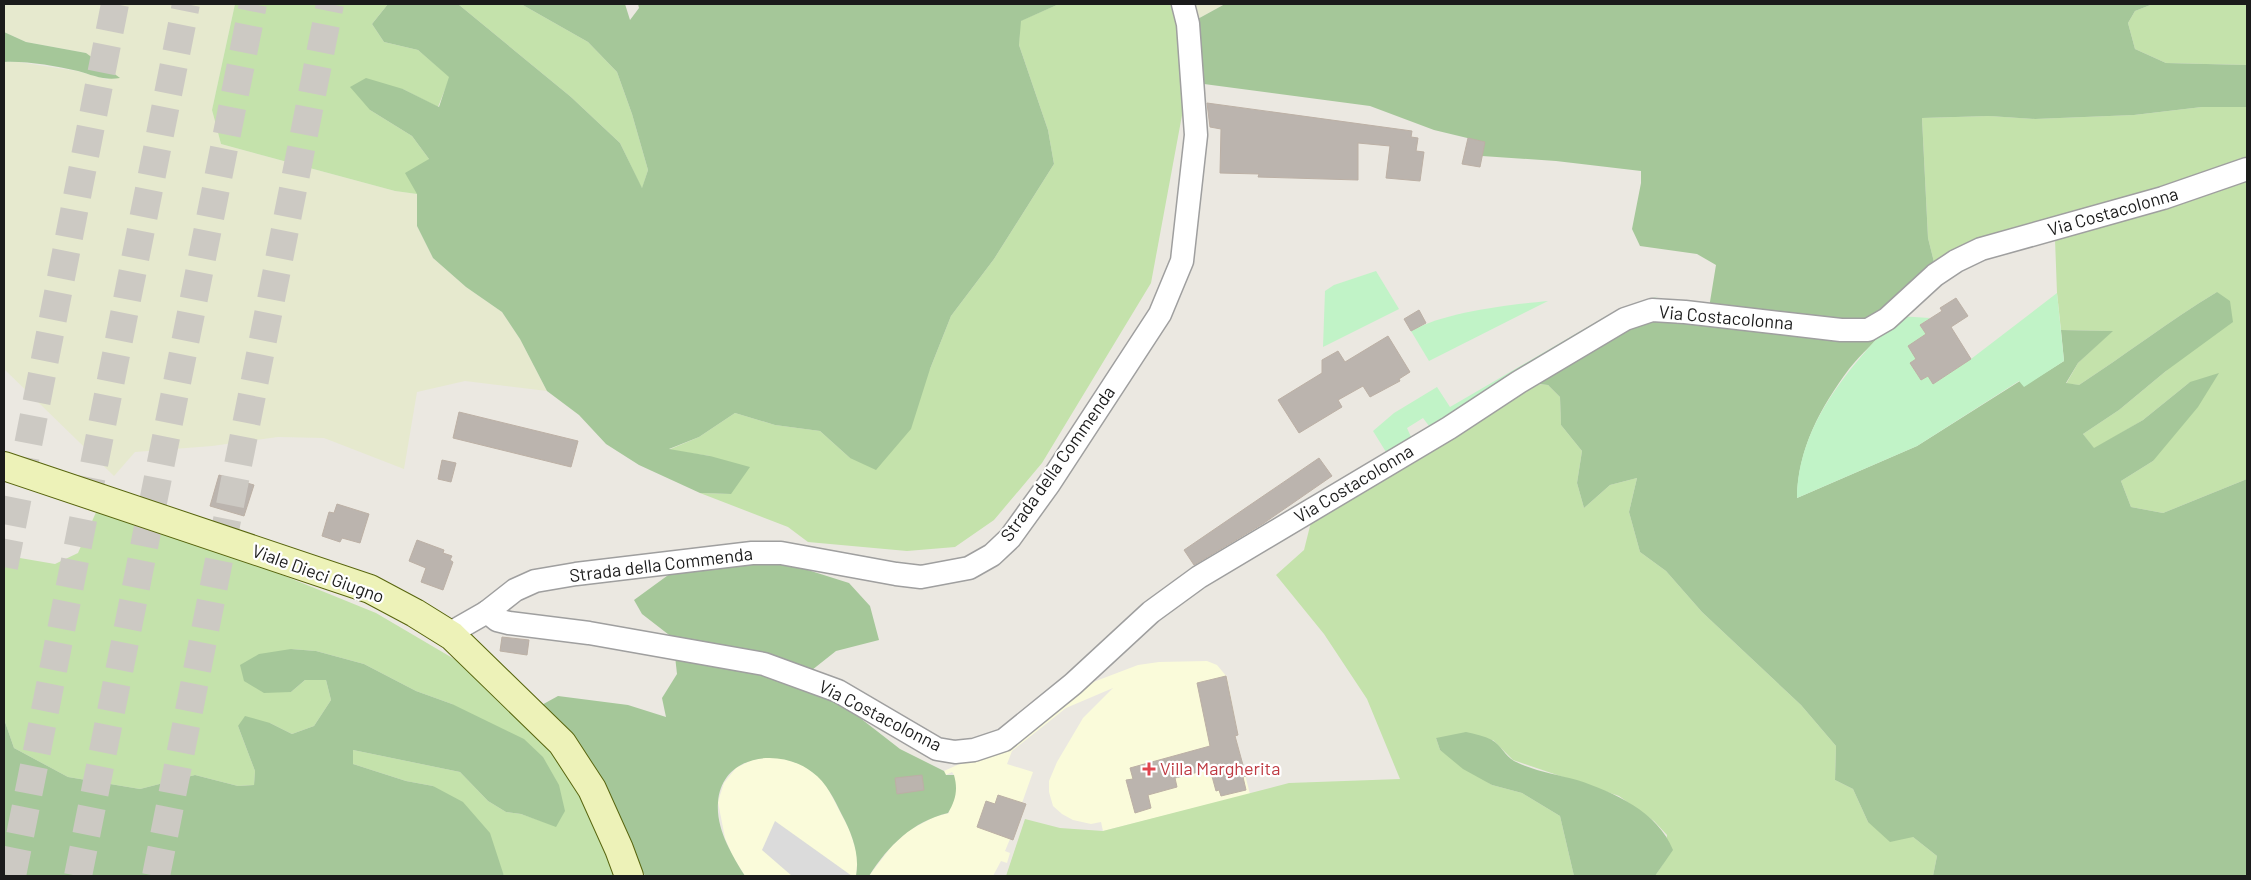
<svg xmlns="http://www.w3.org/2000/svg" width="2251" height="880" font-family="Barlow,sans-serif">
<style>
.education{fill:#fafbda}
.farmland{fill:#e6e9ce}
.grass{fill:#c4e2ab}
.forest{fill:#a5c799}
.park{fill:#c1f3c7}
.parking{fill:#dbdbdb}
.building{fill:#bbb4ae;stroke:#bcb0a5}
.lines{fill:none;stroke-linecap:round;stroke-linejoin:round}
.trunk-tunnel{stroke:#ccc9c3;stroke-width:28;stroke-dasharray:28 14;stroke-linecap:butt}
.motorway-tunnel{stroke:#ccc9c3;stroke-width:28;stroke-dasharray:28 14;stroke-linecap:butt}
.minor-casing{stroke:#9f9f9f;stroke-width:25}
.secondary-casing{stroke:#58650e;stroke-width:30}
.minor{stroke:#fff;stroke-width:22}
.secondary{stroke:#edf2b8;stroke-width:28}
.health-dot{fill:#e0444e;stroke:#fff;stroke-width:2}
.labels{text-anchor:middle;stroke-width:4.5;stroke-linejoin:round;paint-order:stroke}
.street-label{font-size:18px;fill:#1b1b1b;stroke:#fff}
.health-label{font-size:18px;fill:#be3a42;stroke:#fff;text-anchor:start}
</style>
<rect width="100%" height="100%" fill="#ebe8e1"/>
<g class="education">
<path d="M 1207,661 L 1217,665 L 1227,677 L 1238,735 L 1235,736 L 1250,794 L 1103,831 L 1101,822 L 1091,824 L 1073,820 L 1062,814 L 1053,806 L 1049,792 L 1049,781 L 1057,762 L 1083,718 L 1113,688 L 1066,708 L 1012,751 L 1007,764 L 1033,772 L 1022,803 L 1026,804 L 1013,840 L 1010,839 L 1005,851 L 1010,853 L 1007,863 L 1001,861 L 993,876 L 869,876 L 891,847 L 908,831 L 934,817 L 949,813 L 954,775 L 952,772 L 946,775 L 944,771 L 986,752 L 1088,684 L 1138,665 L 1159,662 Z"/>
<path d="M 769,757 L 781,758 L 803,765 L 820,778 L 827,787 L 849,829 L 858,856 L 856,876 L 745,876 L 732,855 L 725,838 L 718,802 L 724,783 L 736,768 L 752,760 Z"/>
</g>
<g class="farmland">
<path d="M 4,4 L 235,4 L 212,110 L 221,144 L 395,191 L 417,194 L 417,226 L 433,258 L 466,287 L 502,312 L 520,339 L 547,391 L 465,381 L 417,392 L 404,469 L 324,438 L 278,437 L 212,446 L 135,452 L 114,476 L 4,369 L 4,62 L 18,62 L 77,71 L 109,80 L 86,53 L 26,42 L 4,32 Z"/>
<path d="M 1183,4 L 1225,4 L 1188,24 Z"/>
</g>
<g class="grass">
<path d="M 235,4 L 388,4 L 372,24 L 384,42 L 418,50 L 450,77 L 438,107 L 403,89 L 370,110 L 412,136 L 429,159 L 417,194 L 395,191 L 221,144 L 212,110 Z"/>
<path d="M 458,4 L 521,4 L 588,42 L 617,72 L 632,114 L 648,170 L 642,189 L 620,143 L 571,97 Z"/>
<path d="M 1059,4 L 1183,4 L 1185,99 L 1151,283 L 1042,463 L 994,520 L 955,547 L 907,551 L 808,542 L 788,527 L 700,493 L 731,494 L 710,456 L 668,450 L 699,437 L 735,413 L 775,425 L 820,431 L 850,458 L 930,369 L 951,316 L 994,259 L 1054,164 L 1048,130 L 1019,45 L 1020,21 Z"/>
<path d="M 2153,4 L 2247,4 L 2247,65 L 2166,63 L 2135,49 L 2128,23 L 2135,11 Z"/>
<path d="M 2202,107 L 2247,107 L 2247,164 L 1935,266 L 1928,238 L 1922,118 L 1989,116 L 2035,119 L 2134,115 Z"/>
<path d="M 2247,178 L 2247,479 L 2163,513 L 2131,507 L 2121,481 L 2153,461 L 2190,382 L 2143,420 L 2094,449 L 2083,434 L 2119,410 L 2166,371 L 2217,292 C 2169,321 2125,355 2079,385 L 2066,384 L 2078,363 L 2112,331 L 2061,330 L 2057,293 L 2055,239 Z"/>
<path d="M 1524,383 L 1548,385 L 1560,397 L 1561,425 L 1582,451 L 1577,483 L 1584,508 L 1610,485 L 1637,478 L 1629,512 L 1640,552 L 1666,571 L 1702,612 L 1801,705 L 1836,746 L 1835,780 L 1853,789 L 1868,822 L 1913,837 L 1937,856 L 1933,876 L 1655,876 L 1663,864 L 1667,835 L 1654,821 L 1619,796 L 1513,760 L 1493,740 L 1436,738 L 1440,750 L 1492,785 L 1522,793 L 1560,816 L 1574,876 L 1006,876 L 1025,819 L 1060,828 L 1103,831 L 1289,783 L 1400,779 L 1367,699 L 1324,634 L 1276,575 L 1304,550 L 1311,522 Z"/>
<path d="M 97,510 L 275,572 L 376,613 L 461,663 L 566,761 L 622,876 L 504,876 L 499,865 L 433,786 L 406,781 L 353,764 L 353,750 L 460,772 L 488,801 L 506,812 L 521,814 L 556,826 L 452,704 L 416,691 L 364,664 L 316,651 L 291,649 L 291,692 L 305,680 L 326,680 L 331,700 L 314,726 L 292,734 L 270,723 L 238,726 L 255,771 L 254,785 L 238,786 L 195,775 L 140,789 L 68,777 L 14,748 L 4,719 L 4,547 L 15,549 L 14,557 L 55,564 L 78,553 Z"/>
</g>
<g class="forest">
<path d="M 388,4 L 458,4 L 571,97 L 620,143 L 642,188 L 648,170 L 632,114 L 617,72 L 588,42 L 521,4 L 625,4 L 630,20 L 639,8 L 638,4 L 1059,4 L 1021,21 L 1019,45 L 1048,130 L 1054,164 L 994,259 L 951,316 L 930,369 L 911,429 L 876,470 L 850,458 L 820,431 L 775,425 L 735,413 L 699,437 L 669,449 L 710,456 L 750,467 L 731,494 L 700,493 L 639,465 L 606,444 L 579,415 L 547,391 L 520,339 L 502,312 L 466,287 L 433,258 L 417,226 L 417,194 L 405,173 L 429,159 L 412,136 L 370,110 L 350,87 L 366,78 L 403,89 L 439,107 L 449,77 L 418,50 L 384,42 L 372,24 Z"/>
<path d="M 1225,4 L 2153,4 L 2135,11 L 2128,23 L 2135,49 L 2166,63 L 2247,65 L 2247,107 L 2202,107 L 2134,115 L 2035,119 L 1989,116 L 1922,118 L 1928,238 L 1935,266 C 1919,286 1904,307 1888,327 C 1876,341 1861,354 1849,369 C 1820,408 1798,449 1797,498 L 1917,446 L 2020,381 L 2024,386 L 2064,361 L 2061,330 L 2113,331 L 2078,363 L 2066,383 L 2079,385 C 2125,355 2169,321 2217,292 L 2230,301 L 2233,322 L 2166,371 L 2119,410 L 2083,434 L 2094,448 L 2143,420 L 2190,382 L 2219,373 L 2198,407 L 2153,461 L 2121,481 L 2131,507 L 2163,513 L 2247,479 L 2247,876 L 1933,876 L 1937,856 L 1913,837 L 1890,842 L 1868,822 L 1853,789 L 1835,780 L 1836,746 L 1801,705 L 1702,612 L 1666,571 L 1640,552 L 1629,512 L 1637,478 L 1610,485 L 1584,508 L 1577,483 L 1582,451 L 1561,425 L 1560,397 L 1548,385 L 1519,382 L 1625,319 L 1708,314 L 1716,265 L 1697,254 L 1640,246 L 1632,229 L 1641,183 L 1641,171 L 1556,161 L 1482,156 L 1484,142 L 1434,130 L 1370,106 L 1204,84 L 1194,21 Z"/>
<path d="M 4,32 L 26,42 L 86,53 L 120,78 C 105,81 92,75 78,71 C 54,66 28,61 4,62 Z"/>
<path d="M 744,565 L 792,565 L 849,583 L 870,606 L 879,640 L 836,651 L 812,670 L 837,700 L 900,749 L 944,771 L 946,775 L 954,775 C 958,789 956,800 948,813 C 912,822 889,845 869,876 L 856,876 C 860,854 852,834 842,815 C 834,799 827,783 812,772 C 780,747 721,754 718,803 C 716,829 732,855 745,876 L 645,876 L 602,786 L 538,707 L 558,696 L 628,705 L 666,717 L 662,698 L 677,674 L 673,638 L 642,614 L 634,600 L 671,573 Z"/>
<path d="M 291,649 L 316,651 L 364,664 L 416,691 L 452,704 L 524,739 L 543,757 L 559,785 L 565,811 L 556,827 L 521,814 L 506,812 L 488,801 L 460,772 L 353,750 L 353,764 L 406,781 L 433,786 L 463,802 L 490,833 L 504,876 L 4,876 L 4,719 L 14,748 L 68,777 L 140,789 L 195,775 L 238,786 L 254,785 L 255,771 L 238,726 L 245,716 L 270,723 L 292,734 L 314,726 L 331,700 L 326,680 L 305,680 L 291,692 L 264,693 L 244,681 L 240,665 L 259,654 Z"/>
<path d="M 1466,732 C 1475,734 1484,736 1492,740 C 1501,745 1505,756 1514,761 C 1534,771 1556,774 1577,780 C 1614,792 1658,812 1673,850 L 1655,876 L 1574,876 L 1560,816 L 1522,793 L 1492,785 L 1463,769 L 1440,750 L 1436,738 Z"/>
</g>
<g class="park">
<path d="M 1376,271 L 1399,309 L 1323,347 L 1325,291 L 1334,285 Z"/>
<path d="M 2057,293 L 2064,361 L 2024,387 L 2019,381 L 1917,446 L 1797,498 C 1798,424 1849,368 1898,316 L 1930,318 L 1920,325 L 1926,334 L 1916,359 L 1910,363 L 1921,380 L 1928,376 L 1933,384 L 1971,359 Z"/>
<path d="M 1658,296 L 1498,385 L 1429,426 L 1423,418 L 1407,428 L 1411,437 L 1386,452 L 1373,431 L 1394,413 L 1437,387 L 1450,407 L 1608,315 Z"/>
<path d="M 1548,301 L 1429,361 L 1411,331 C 1445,312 1508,305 1548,301 Z"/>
</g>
<path class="parking" d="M 775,821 L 852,876 L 792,876 L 762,850 Z"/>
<g class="building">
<path d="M 1207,103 L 1412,131 L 1411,137 L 1418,138 L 1416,151 L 1424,152 L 1420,181 L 1386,178 L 1390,146 L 1358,143 L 1358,180 L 1258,177 L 1259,174 L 1220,173 L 1221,129 L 1210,127 Z"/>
<path d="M 1468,138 L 1485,142 L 1480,167 L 1462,164 Z"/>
<path d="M 1956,298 L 1968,316 L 1951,327 L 1971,359 L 1933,384 L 1928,376 L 1921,380 L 1910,363 L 1916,359 L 1908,346 L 1926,334 L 1920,325 L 1942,311 L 1940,308 Z"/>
<path d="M 1419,310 L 1426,323 L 1411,331 L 1404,319 Z"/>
<path d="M 1388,336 L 1410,372 L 1399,379 L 1400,381 L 1370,397 L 1363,386 L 1338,400 L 1342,407 L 1299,433 L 1278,400 L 1322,373 L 1322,360 L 1338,351 L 1345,362 Z"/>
<path d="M 459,412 L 578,441 L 571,467 L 453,438 Z"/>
<path d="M 1319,458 L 1332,476 L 1264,523 L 1194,565 L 1184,550 Z"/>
<path d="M 442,460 L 456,463 L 451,482 L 438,479 Z"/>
<path d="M 219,475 L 254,485 L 244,516 L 210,506 Z"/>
<path d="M 337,504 L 369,514 L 360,543 L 342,538 L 340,542 L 322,536 L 329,512 L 334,513 Z"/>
<path d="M 417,540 L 444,550 L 443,553 L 452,556 L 450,560 L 453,562 L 443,590 L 421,582 L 426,568 L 409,561 Z"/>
<path d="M 502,637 L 529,640 L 527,655 L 500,651 Z"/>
<path d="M 1226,676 L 1238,735 L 1235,736 L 1246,776 L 1243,777 L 1246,790 L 1221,796 L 1219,790 L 1216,791 L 1210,769 L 1175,778 L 1177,787 L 1148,795 L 1151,808 L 1135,813 L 1126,780 L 1133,779 L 1130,768 L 1210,746 L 1197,683 Z"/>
<path d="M 922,775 L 924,790 L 897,794 L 895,778 Z"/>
<path d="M 998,795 L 1026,804 L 1013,840 L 977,827 L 986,801 L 995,804 Z"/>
</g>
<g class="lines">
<g class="trunk-tunnel">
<path d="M 4,567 L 115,4"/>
<path d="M 12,876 L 186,4"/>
</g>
<g class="motorway-tunnel">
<path d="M 78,876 L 253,4"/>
<path d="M 156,876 L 330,4"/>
</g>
<defs>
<g id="minor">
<path d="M 487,612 L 497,620 L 509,623 L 589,633 L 764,664 L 838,691 L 937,749 L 955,752 L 974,750 L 1004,740 L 1073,684 L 1151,612 L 1199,577 L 1449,428 L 1519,382 L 1625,319 L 1652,310 L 1685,312 L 1841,330 L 1868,330 L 1887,319 L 1935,275 L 1956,261 L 1981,249 L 2163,198 L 2247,169"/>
<path d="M 452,636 L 459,628 L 487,612 L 515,590 L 535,581 L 576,574 L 752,553 L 781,553 L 896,574 L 921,577 L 969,568 L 992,555 L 1010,538 L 1049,484 L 1160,314 L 1182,261 L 1196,135 L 1188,24 L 1183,4"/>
</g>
<path id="secondary" d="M 4,466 L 370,589 L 415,613 L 452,636 L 562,743 L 592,789 L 619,849 L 629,876"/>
</defs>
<use href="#minor" class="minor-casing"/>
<use href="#secondary" class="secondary-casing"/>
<use href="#minor" class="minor"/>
<use href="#secondary" class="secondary"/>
</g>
<path class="health-dot" d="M1146.5 761.5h5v5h5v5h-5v5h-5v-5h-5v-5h5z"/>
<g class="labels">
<g class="street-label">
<text transform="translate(2113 212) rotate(-16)" y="6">Via Costacolonna</text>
<text transform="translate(1726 318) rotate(5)" y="6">Via Costacolonna</text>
<text transform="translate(1058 464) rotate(-55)" y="6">Strada della Commenda</text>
<text transform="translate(1354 484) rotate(-31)" y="6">Via Costacolonna</text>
<text transform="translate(661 565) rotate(-7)" y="6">Strada della Commenda</text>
<text transform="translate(318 574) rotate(20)" y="6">Viale Dieci Giugno</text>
<text transform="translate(880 716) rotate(27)" y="6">Via Costacolonna</text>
</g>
<g class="health-label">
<text x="1160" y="775">Villa Margherita</text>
</g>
</g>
<rect width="2251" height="880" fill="none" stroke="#1b1b1b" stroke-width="10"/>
</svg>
